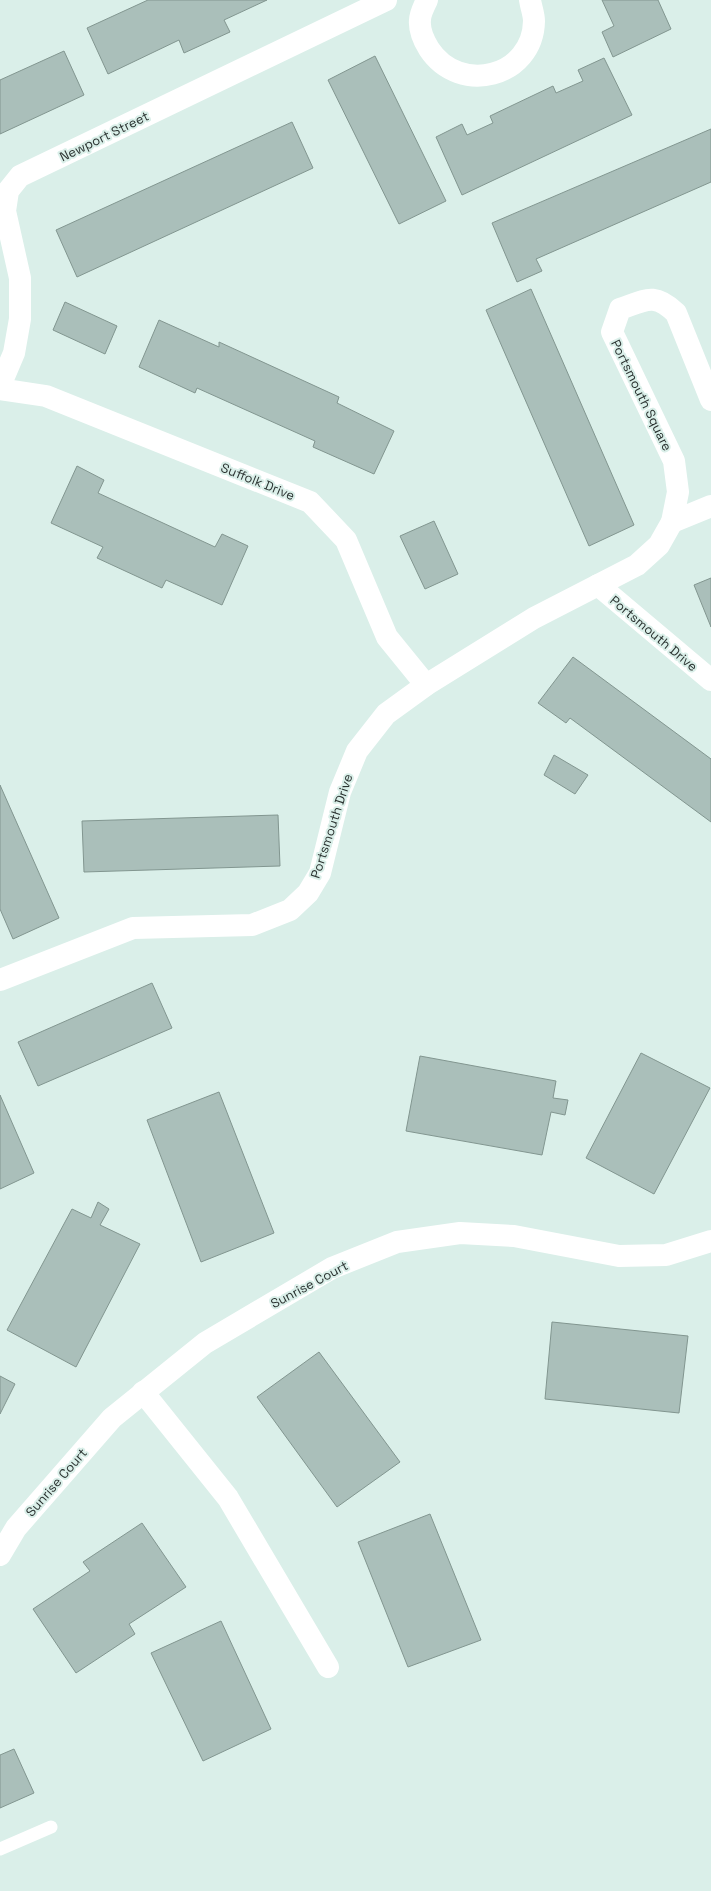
<svg xmlns="http://www.w3.org/2000/svg" width="711" height="1891" font-family="'Space Grotesk',sans-serif">
<style>
.building{fill:#aabfba;stroke:#829690}
.lines{fill:none;stroke-linecap:round;stroke-linejoin:round}
.lane{stroke:#fff;stroke-width:13}
.street{stroke:#fff;stroke-width:22}
.labels{text-anchor:middle;stroke-width:4;stroke-linejoin:round;paint-order:stroke}
.street-label{font-size:13px;fill:#2a3230;stroke:#daefe9}
</style>
<rect width="100%" height="100%" fill="#daefe9"/>
<g class="building">
<path d="M 148,0 L 267,0 L 224,20 L 230,32 L 184,53 L 179,40 L 108,74 L 87,28 Z"/>
<path d="M 602,0 L 658,0 L 671,29 L 613,57 L 602,32 L 614,26 Z"/>
<path d="M 64,51 L 84,95 L 0,134 L 0,80 Z"/>
<path d="M 375,56 L 446,201 L 399,224 L 328,80 Z"/>
<path d="M 604,58 L 632,115 L 462,195 L 436,137 L 462,124 L 467,135 L 493,123 L 490,116 L 553,86 L 556,93 L 583,81 L 578,70 Z"/>
<path d="M 292,122 L 313,168 L 77,277 L 56,230 Z"/>
<path d="M 711,129 L 711,182 L 536,259 L 542,271 L 517,282 L 492,223 Z"/>
<path d="M 531,289 L 634,525 L 589,546 L 486,310 Z"/>
<path d="M 65,302 L 117,326 L 105,354 L 53,330 Z"/>
<path d="M 159,320 L 219,347 L 219,342 L 339,397 L 337,403 L 394,431 L 374,474 L 313,447 L 315,441 L 197,388 L 195,393 L 139,367 Z"/>
<path d="M 77,466 L 104,480 L 98,493 L 215,547 L 222,534 L 248,546 L 222,605 L 166,580 L 162,588 L 97,558 L 103,547 L 51,523 Z"/>
<path d="M 434,521 L 458,574 L 425,589 L 400,536 Z"/>
<path d="M 711,578 L 711,627 L 694,585 Z"/>
<path d="M 573,657 L 711,759 L 711,822 L 570,718 L 566,723 L 538,703 Z"/>
<path d="M 554,755 L 588,775 L 575,794 L 544,775 Z"/>
<path d="M 0,785 L 59,918 L 13,939 L 0,909 Z"/>
<path d="M 278,815 L 280,866 L 84,872 L 82,821 Z"/>
<path d="M 152,983 L 172,1028 L 38,1086 L 18,1042 Z"/>
<path d="M 641,1053 L 710,1088 L 654,1194 L 586,1158 Z"/>
<path d="M 420,1056 L 556,1081 L 553,1098 L 568,1100 L 565,1115 L 551,1112 L 542,1155 L 406,1131 Z"/>
<path d="M 219,1092 L 274,1233 L 201,1262 L 147,1120 Z"/>
<path d="M 0,1095 L 34,1173 L 0,1189 Z"/>
<path d="M 98,1202 L 109,1209 L 100,1225 L 140,1244 L 76,1367 L 7,1330 L 72,1209 L 91,1218 Z"/>
<path d="M 552,1322 L 688,1336 L 679,1413 L 545,1399 Z"/>
<path d="M 319,1352 L 400,1462 L 337,1507 L 257,1397 Z"/>
<path d="M 0,1376 L 15,1384 L 0,1414 Z"/>
<path d="M 430,1514 L 481,1640 L 408,1667 L 358,1542 Z"/>
<path d="M 142,1523 L 186,1587 L 129,1624 L 135,1634 L 76,1673 L 33,1609 L 90,1571 L 83,1562 Z"/>
<path d="M 221,1621 L 271,1729 L 203,1761 L 151,1653 Z"/>
<path d="M 14,1749 L 34,1793 L 0,1808 L 0,1755 Z"/>
</g>
<g class="lines">
<path class="lane" d="M 0,1849 L 51,1827"/>
<g class="street">
<path d="M 427,0 C 424,6 420,14 420,20 C 419,30 424,41 429,49 C 460,96 533,77 534,21 C 534,14 531,7 530,0"/>
<path d="M 0,386 L 14,353 L 20,319 L 20,278 L 5,211 L 8,191 L 20,176 L 386,0"/>
<path d="M 0,389 L 46,396 L 310,502 L 346,540 L 387,637 L 426,685"/>
<path d="M 711,400 L 676,313 C 654,292 646,300 620,309 L 612,332 L 674,461 L 678,492 L 672,522 L 711,506"/>
<path d="M 598,585 L 711,680"/>
<path d="M 0,980 L 133,928 L 252,925 L 290,910 L 308,893 L 320,873 L 340,792 L 357,751 L 386,714 L 426,685 L 534,618 L 637,565 L 659,545 L 672,522"/>
<path d="M 143,1392 L 228,1498 L 328,1667"/>
<path d="M 0,1555 L 16,1528 L 112,1418 L 205,1343 L 332,1268 L 397,1242 L 460,1233 L 514,1236 L 619,1256 L 666,1255 L 711,1241"/>
</g>
</g>
<g class="labels">
<g class="street-label">
<text transform="translate(104 136) rotate(-26)" y="5">Newport Street</text>
<text transform="translate(642 395) rotate(64)" y="5">Portsmouth Square</text>
<text transform="translate(258 481) rotate(22)" y="5">Suffolk Drive</text>
<text transform="translate(654 633) rotate(40)" y="5">Portsmouth Drive</text>
<text transform="translate(331 826) rotate(-72)" y="5">Portsmouth Drive</text>
<text transform="translate(309 1284) rotate(-28)" y="5">Sunrise Court</text>
<text transform="translate(56 1482) rotate(-49)" y="5">Sunrise Court</text>
</g>
</g>
</svg>
